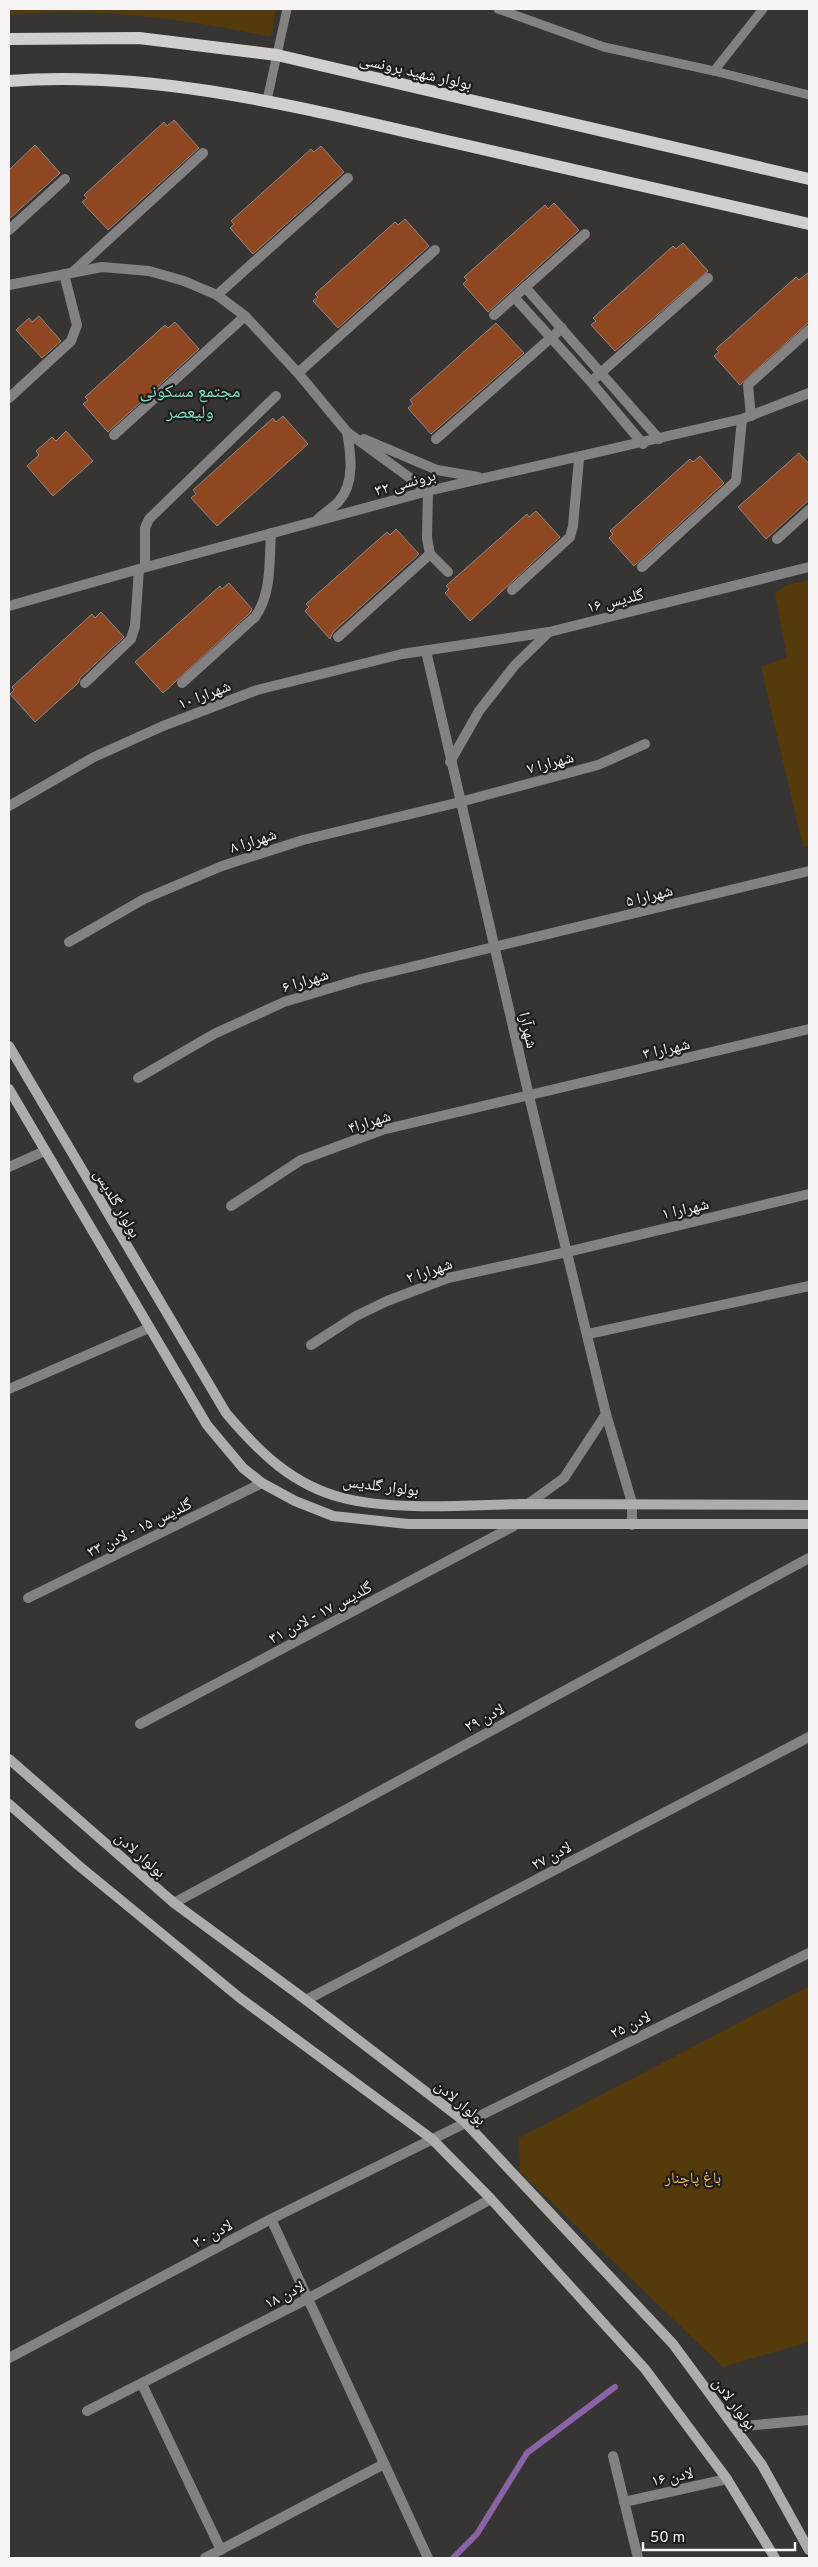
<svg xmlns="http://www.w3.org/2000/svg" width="818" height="2567" font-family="Overpass,'Noto Naskh Arabic',sans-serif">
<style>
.green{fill:#553b0b}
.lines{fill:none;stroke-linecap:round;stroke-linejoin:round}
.stream{stroke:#8a63a6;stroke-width:6}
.building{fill:#8e4721;stroke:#8d8988}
.lane{stroke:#838182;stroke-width:9}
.street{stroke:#838182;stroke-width:10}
.secondary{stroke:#afacae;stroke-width:10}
.primary{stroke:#d0cecf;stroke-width:12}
.labels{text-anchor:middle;stroke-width:4.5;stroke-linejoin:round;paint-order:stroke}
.street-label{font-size:16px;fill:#f6f4f4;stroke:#1e1c1c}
.park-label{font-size:16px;fill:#fabc53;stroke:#1e1c1c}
.neighbourhood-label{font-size:18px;fill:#7edec4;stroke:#1e1c1c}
</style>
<rect width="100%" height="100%" fill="#373434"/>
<g class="green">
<path d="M 9,9 L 276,9 L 271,37 C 185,19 96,6 9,15 Z"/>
<path d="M 809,580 L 809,845 L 803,847 L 761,667 L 787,657 L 775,593 L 787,585 Z"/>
<path d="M 809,1986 L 809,2342 L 723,2367 L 520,2172 L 519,2138 Z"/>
</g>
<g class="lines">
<path class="stream" d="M 453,2558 L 477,2534 L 527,2453 L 615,2387"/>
</g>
<g class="building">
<path d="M 174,120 L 199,148 L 108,230 L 82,202 L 87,198 L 84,195 L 164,122 L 167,126 Z"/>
<path d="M 35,145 L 60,173 L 9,219 L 9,170 Z"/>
<path d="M 321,146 L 344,172 L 253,254 L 230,228 L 234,224 L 231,221 L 311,149 L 314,152 Z"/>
<path d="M 554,203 L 579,230 L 488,312 L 463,284 L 467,280 L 464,277 L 545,205 L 548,209 Z"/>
<path d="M 405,219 L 429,246 L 338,328 L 313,301 L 318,297 L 315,294 L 395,222 L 398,225 Z"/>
<path d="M 683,243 L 708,271 L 615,351 L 591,325 L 596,321 L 593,318 L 673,246 L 676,249 Z"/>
<path d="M 809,272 L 809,322 L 740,385 L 714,356 L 719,352 L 716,349 L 796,277 L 799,280 Z"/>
<path d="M 39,316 L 61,341 L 42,358 L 16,330 L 29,318 L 32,322 Z"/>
<path d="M 175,322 L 199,349 L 108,432 L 83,404 L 88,400 L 85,397 L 165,325 L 168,328 Z"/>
<path d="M 496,323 L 524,353 L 431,434 L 408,408 L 413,404 L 410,400 Z"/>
<path d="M 283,416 L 308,444 L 217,526 L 191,498 L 196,494 L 193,490 L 273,418 L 276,422 Z"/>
<path d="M 66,431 L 93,461 L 53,496 L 27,466 L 39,455 L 36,451 L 52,437 L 56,441 Z"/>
<path d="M 799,453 L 809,464 L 809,500 L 766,539 L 738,507 Z"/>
<path d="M 700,456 L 724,483 L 634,566 L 609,538 L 613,534 L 610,531 L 690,459 L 693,462 Z"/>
<path d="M 536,511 L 560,537 L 470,621 L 445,593 L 449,589 L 446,586 L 527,514 L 529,517 Z"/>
<path d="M 396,529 L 419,554 L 333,632 L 330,639 L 305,611 L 309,607 L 306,604 L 387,532 L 390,535 Z"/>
<path d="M 229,583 L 252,609 L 250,613 L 163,693 L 135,662 L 220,586 L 222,589 Z"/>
<path d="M 101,612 L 124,637 L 80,678 L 78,683 L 35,722 L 10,694 L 14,690 L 12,687 L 92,614 L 95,618 Z"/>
</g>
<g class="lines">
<g class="lane">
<path d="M 498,9 L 604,47 L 714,71 L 809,95"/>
<path d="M 714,71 L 763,9"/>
<path d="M 267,100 L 287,9"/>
</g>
<g class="street">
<path d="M 9,230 L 65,179"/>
<path d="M 73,272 L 203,153"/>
<path d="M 9,285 L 102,267 L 149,271 L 184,281 L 217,295 L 245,316 L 298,373 L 347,432 L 428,491 L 427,538 L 430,554 L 448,572"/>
<path d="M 525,287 L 659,439"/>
<path d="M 217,295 L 348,178"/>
<path d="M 514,297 L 591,382 L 643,444"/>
<path d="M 494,315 L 585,234"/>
<path d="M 298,373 L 435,250"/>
<path d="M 596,377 L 708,278"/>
<path d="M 9,398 L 71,341 L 77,325 L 64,274"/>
<path d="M 751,416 L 748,385 L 809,330"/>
<path d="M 114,435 L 245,316"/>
<path d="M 364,439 L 437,470 L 478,477"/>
<path d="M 436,439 L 562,328"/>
<path d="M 318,519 C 324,513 333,508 339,501 C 355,483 351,454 347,432"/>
<path d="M 777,539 L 809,510"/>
<path d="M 145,567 L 145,528 L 149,519 L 276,396"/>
<path d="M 642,567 L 736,481 L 742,419"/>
<path d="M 512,590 L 570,537 L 573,526 L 579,459"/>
<path d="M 9,606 L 139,569 L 428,491 L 742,419 L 809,393"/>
<path d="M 338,637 L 430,554"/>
<path d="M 426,651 L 529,1096 L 606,1414 L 632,1503 L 632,1525"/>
<path d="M 85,683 L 131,639 L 135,626 L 139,569"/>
<path d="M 182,683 L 255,617 C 272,593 269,562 271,533"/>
<path d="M 450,762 L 479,711 L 515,665 L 549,632"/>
<path d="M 9,806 L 94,757 L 163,726 L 257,690 L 402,654 L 549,632 L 809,567"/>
<path d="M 69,942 L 144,899 L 222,866 L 303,840 L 460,802 L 598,765 L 645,744"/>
<path d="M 138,1078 L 214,1034 L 284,1002 L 361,979 L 809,871"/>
<path d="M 9,1167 L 45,1151"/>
<path d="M 231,1206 L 301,1160 L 382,1130 L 809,1029"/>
<path d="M 588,1334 L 809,1286"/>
<path d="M 311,1345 L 356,1316 L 387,1301 L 448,1278 L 567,1252 L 809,1194"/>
<path d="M 9,1389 L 149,1328"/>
<path d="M 528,1504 L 564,1478 L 606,1414"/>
<path d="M 28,1598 L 262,1483"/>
<path d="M 140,1724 L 514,1526"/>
<path d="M 174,1903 L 809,1558"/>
<path d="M 306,2000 L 809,1737"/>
<path d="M 271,2219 L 428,2558"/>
<path d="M 9,2358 L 271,2219 L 809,1953"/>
<path d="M 142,2384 L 221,2550"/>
<path d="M 87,2411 L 309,2298 L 491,2199"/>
<path d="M 734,2427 L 809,2420"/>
<path d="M 613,2456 L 638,2558"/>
<path d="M 624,2502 L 727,2479"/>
<path d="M 205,2558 L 384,2464"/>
</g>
<g class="secondary">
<path d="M 9,1046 L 226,1413 C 259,1452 292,1485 343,1498 C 394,1511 468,1505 521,1504 C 617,1504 713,1504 809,1505"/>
<path d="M 9,1089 L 207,1425 L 243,1468 L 262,1483 L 295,1501 L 333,1516 L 408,1524 L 809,1524"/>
<path d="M 9,1759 L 174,1903 L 306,2000 L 464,2121 L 673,2344 L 762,2465 L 809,2550"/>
<path d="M 9,1804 L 78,1865 L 240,1998 L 432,2139 L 491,2199 L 645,2369 L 727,2479 L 775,2558"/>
</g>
<g class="primary">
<path d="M 9,39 L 139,38 L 277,55 L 809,179"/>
<path d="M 9,81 C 152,70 295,106 434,138 C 559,166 684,195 809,224"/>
</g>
</g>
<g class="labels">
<g class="street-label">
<text transform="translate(416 71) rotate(13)" y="6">بولوار شهید برونسی</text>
<text transform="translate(405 482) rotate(-15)" y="6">برونسی ۳۲</text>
<text transform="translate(615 600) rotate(-14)" y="6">گلدیس ۱۶</text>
<text transform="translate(204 694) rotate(-21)" y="6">شهرارا ۱۰</text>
<text transform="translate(550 762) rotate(-15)" y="6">شهرارا ۷</text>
<text transform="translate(253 840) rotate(-18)" y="6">شهرارا ۸</text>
<text transform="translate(649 895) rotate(-14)" y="6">شهرارا ۵</text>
<text transform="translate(305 980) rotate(-17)" y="6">شهرارا ۶</text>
<text transform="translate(529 1030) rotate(77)" y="6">شهرآرا</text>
<text transform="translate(666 1048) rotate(-13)" y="6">شهرارا ۳</text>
<text transform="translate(369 1121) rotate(-18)" y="6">شهرارا۴</text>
<text transform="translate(118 1203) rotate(60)" y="6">بولوار گلدیس</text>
<text transform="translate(685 1208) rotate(-13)" y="6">شهرارا ۱</text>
<text transform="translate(429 1270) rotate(-19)" y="6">شهرارا ۲</text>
<text transform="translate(381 1485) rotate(7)" y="6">بولوار گلدیس</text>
<text transform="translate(139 1527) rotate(-26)" y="6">گلدیس ۱۵ - لادن ۳۳</text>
<text transform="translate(320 1612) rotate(-28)" y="6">گلدیس ۱۷ - لادن ۳۱</text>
<text transform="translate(484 1717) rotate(-28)" y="6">لادن ۲۹</text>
<text transform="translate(141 1854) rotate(41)" y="6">بولوار لادن</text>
<text transform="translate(551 1855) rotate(-28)" y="6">لادن ۲۷</text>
<text transform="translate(630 2024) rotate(-26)" y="6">لادن ۲۵</text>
<text transform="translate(461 2102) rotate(40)" y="6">بولوار لادن</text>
<text transform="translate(212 2233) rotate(-28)" y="6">لادن ۲۰</text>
<text transform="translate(284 2294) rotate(-27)" y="6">لادن ۱۸</text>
<text transform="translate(735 2403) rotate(53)" y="6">بولوار لادن</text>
<text transform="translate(672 2476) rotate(-12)" y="6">لادن ۱۶</text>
</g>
<g class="park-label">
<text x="693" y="2183">باغ پاچنار</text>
</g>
<g class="neighbourhood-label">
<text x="190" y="397">مجتمع مسکونی<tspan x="190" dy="21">ولیعصر</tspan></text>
</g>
</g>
<rect width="818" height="2567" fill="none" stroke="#f6f4f4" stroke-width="20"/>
<path d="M643 2542v8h152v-8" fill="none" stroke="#f6f4f4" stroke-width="2.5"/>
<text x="650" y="2542" font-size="15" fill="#f6f4f4" stroke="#1e1c1c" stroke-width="4" paint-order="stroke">50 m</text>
</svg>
